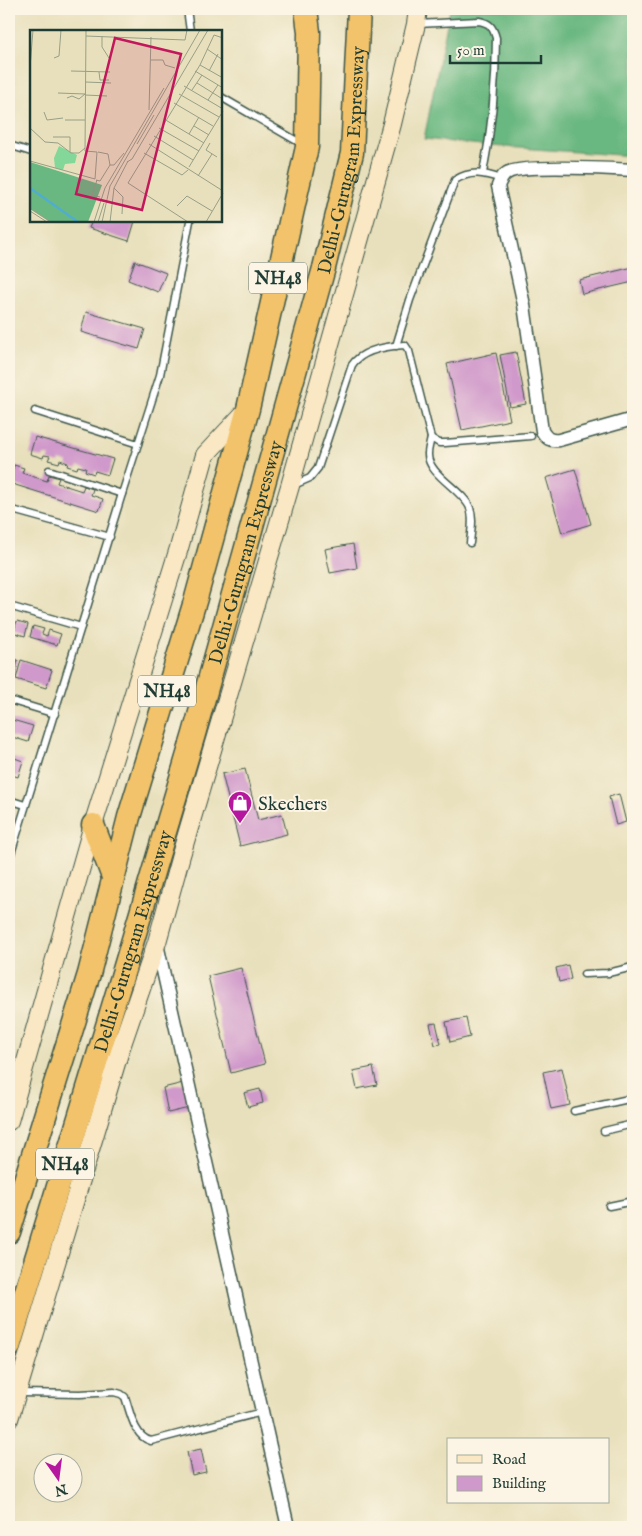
<svg xmlns="http://www.w3.org/2000/svg" width="642" height="1536" font-family="'IM FELL English',serif">
<style>
.forest{fill:#6ab881;stroke:#447a5a}
.building{fill:#d099cb}
.lines{fill:none;stroke-linecap:round;stroke-linejoin:round}
.service-casing{stroke:#3d5548;stroke-width:9}
.minor-casing{stroke:#3d5548;stroke-width:15}
.secondary-casing{stroke:#3d5548;stroke-width:20}
.motorway-casing{stroke:#3d5548;stroke-width:25}
.service{stroke:#fff;stroke-width:6}
.minor{stroke:#fff;stroke-width:12}
.secondary{stroke:#fae7c3;stroke-width:18}
.motorway{stroke:#f2c36a;stroke-width:22}
.labels{text-anchor:middle;stroke-width:4;stroke-linejoin:round;paint-order:stroke}
.shield{fill:#fcf5e5;stroke:#617469;stroke-width:1}
.shield-label{font-size:18px;font-weight:bold;fill:#1f3d34}
.street-label{font-size:19px;fill:#1f3d34;stroke:#fcf5e5}
.poi-label{font-size:19px;fill:#1f3d34;stroke:#fcf5e5;text-anchor:start}
.inset-river{fill:none;stroke:#50adce;stroke-width:2.5}
.inset-road{fill:none;stroke:#989f86;stroke-width:1}
.view{fill:#c2185b;fill-opacity:0.15;stroke:#c2185b;stroke-width:2.5}
.inset-edge{fill:none;stroke:#1f3d34;stroke-width:2.5}
</style>
<rect width="100%" height="100%" fill="#fcf5e5"/>
<filter id="ink" filterUnits="userSpaceOnUse"><feTurbulence type="fractalNoise" baseFrequency=".02" numOctaves="2"/><feDisplacementMap in="SourceGraphic" scale="10" xChannelSelector="R" yChannelSelector="G"/><feConvolveMatrix kernelMatrix="1 2 1 2 8 2 1 2 1" color-interpolation-filters="sRGB"/></filter>
<filter id="wash" filterUnits="userSpaceOnUse"><feTurbulence type="fractalNoise" baseFrequency=".0096" numOctaves="4" result="noise"/><feDisplacementMap in="SourceGraphic" scale="20" xChannelSelector="R" yChannelSelector="G"/><feGaussianBlur stdDeviation="1.12" result="paint"/><feColorMatrix in="noise" values="0 0 0 0 0 0 0 0 0 0 0 0 0 0 0 0 0 1.4 0 .05"/><feComposite in="paint" operator="in"/></filter>
<g filter="url(#wash)">
<rect width="100%" height="100%" fill="#e8e0bc"/>
<path class="forest" d="M 450,9 L 633,9 L 633,156 L 491,146 L 424,139 Z"/>
<g id="blocks">
<g class="building">
<path d="M 92,221 L 135,221 L 129,241 L 89,228 Z"/>
<path d="M 135,261 L 166,273 L 158,292 L 128,280 Z"/>
<path d="M 633,267 L 633,282 L 582,294 L 579,280 Z"/>
<path d="M 86,312 L 145,329 L 139,349 L 81,332 Z"/>
<path d="M 516,352 L 526,404 L 510,407 L 500,355 Z"/>
<path d="M 496,353 L 510,420 L 462,430 L 447,364 Z"/>
<path d="M 35,437 L 113,459 L 108,475 L 95,471 L 94,474 L 85,471 L 86,468 L 78,466 L 77,469 L 67,466 L 68,463 L 60,460 L 59,463 L 48,460 L 50,456 L 44,455 L 43,458 L 30,454 Z"/>
<path d="M 14,465 L 24,468 L 22,473 L 47,481 L 49,475 L 59,478 L 57,483 L 82,491 L 84,486 L 93,489 L 91,495 L 103,499 L 99,511 L 9,483 L 9,470 L 12,471 Z"/>
<path d="M 575,469 L 591,524 L 562,533 L 546,478 Z"/>
<path d="M 353,544 L 357,568 L 330,573 L 325,549 Z"/>
<path d="M 9,618 L 12,619 L 10,626 L 15,627 L 17,621 L 28,624 L 25,636 L 9,631 Z"/>
<path d="M 33,626 L 44,629 L 42,634 L 47,636 L 49,630 L 61,634 L 57,645 L 30,637 Z"/>
<path d="M 9,657 L 18,660 L 13,678 L 9,677 Z"/>
<path d="M 21,660 L 52,670 L 46,688 L 16,679 Z"/>
<path d="M 9,719 L 33,726 L 28,742 L 9,736 Z"/>
<path d="M 9,756 L 23,761 L 18,777 L 9,774 Z"/>
<path d="M 245,769 L 258,820 L 282,814 L 287,834 L 240,846 L 222,774 Z"/>
<path d="M 619,794 L 626,822 L 616,825 L 609,797 Z"/>
<path d="M 568,965 L 571,979 L 559,982 L 556,968 Z"/>
<path d="M 241,968 L 265,1064 L 231,1073 L 208,976 Z"/>
<path d="M 466,1018 L 470,1037 L 450,1042 L 446,1022 Z"/>
<path d="M 436,1023 L 441,1044 L 435,1045 L 430,1024 Z"/>
<path d="M 373,1067 L 377,1085 L 357,1089 L 353,1071 Z"/>
<path d="M 562,1068 L 570,1105 L 551,1109 L 543,1072 Z"/>
<path d="M 183,1083 L 189,1108 L 168,1113 L 163,1088 Z"/>
<path d="M 260,1089 L 263,1103 L 248,1107 L 244,1093 Z"/>
<path d="M 201,1449 L 206,1472 L 192,1475 L 187,1452 Z"/>
</g>
</g>
</g>
<g filter="url(#ink)">
<use href="#blocks" fill-opacity="0" stroke="#3d5548" stroke-width="1"/>
<g class="lines">
<defs>
<g id="service">
<path d="M 187,9 L 190,31"/>
<path d="M 417,24 L 479,21 C 490,23 493,27 496,38 C 496,84 492,128 483,173"/>
<path d="M 221,97 L 302,144"/>
<path d="M 9,145 L 31,152"/>
<path d="M 396,346 L 410,300 L 455,180 C 471,170 484,173 501,179"/>
<path d="M 35,411 L 138,444"/>
<path d="M 431,438 C 430,443 428,449 428,454 C 427,474 463,490 470,508 C 474,519 471,531 470,543"/>
<path d="M 49,470 L 122,494"/>
<path d="M 294,485 L 310,478 L 318,468 L 352,365 C 362,350 387,346 405,345 L 409,351 L 431,438 L 439,443 L 445,443 L 531,436"/>
<path d="M 9,509 L 110,537"/>
<path d="M 9,606 L 81,627"/>
<path d="M 9,700 L 55,714"/>
<path d="M 9,800 L 25,805"/>
<path d="M 9,860 L 122,494 L 160,375 L 190,221"/>
<path d="M 584,974 L 608,973 L 633,967"/>
<path d="M 574,1111 L 633,1098"/>
<path d="M 604,1131 L 633,1124"/>
<path d="M 609,1206 L 633,1201"/>
<path d="M 20,1393 L 80,1394 L 114,1392 L 121,1394 L 125,1397 C 130,1411 134,1437 151,1441 L 262,1412"/>
</g>
<g id="minor">
<path d="M 633,170 C 612,169 520,164 507,173 C 502,176 500,181 498,186 L 524,305 L 542,431 C 547,439 550,441 559,440 L 633,419"/>
<path d="M 157,944 L 288,1527"/>
</g>
<g id="secondary">
<path d="M 9,1121 L 93,825 L 179,548 L 205,455 L 248,409"/>
<path d="M 9,1419 L 120,1050 L 157,942 L 181,855 L 290,486 L 392,124 L 416,24 L 418,9"/>
</g>
<g id="motorway">
<path d="M 93,825 L 113,877"/>
<path d="M 9,1232 L 89,974 L 129,817 L 196,598 L 248,409 L 307,147 L 309,32 L 306,9"/>
<path id="s1" d="M 9,1347 L 121,980 L 194,734 L 324,268 L 352,153 L 359,9"/>
</g>
</defs>
<use href="#service" class="service-casing"/>
<use href="#minor" class="minor-casing"/>
<use href="#secondary" class="secondary-casing"/>
<use href="#motorway" class="motorway-casing"/>
<use href="#service" class="service"/>
<use href="#minor" class="minor"/>
<use href="#secondary" class="secondary"/>
<use href="#motorway" class="motorway"/>
</g>
</g>
<defs>
<symbol id="shop-pin" viewBox="-11 -11 22 30"><path d="M0 17L-7.5 6A9.5 9.5 0 1 1 7.5 6Z" fill="#b5179e" stroke="#fcf5e5"/><path d="M-5-2.5h2.3a2.7 3.5 0 0 1 5.4 0H5L5.5 6h-11ZM-1.5-2.5h3a1.5 2.3 0 0 0-3 0Z" fill="#fff"/></symbol>
</defs>
<g fill-rule="evenodd">
<use href="#shop-pin" x="226" y="789" width="28" height="38"/>
</g>
<g class="labels">
<g class="shield">
<rect x="249" y="262.5" width="58" height="31" rx="4"/>
<rect x="138" y="675.5" width="58" height="31" rx="4"/>
<rect x="36" y="1148.5" width="58" height="31" rx="4"/>
</g>
<g class="shield-label">
<text x="278" y="284">NH48</text>
<text x="167" y="697">NH48</text>
<text x="65" y="1170">NH48</text>
</g>
<g class="street-label">
<text dy="7" stroke="none"><textPath href="#s1" startOffset="1234">Delhi-Gurugram Expressway</textPath></text>
<text dy="7" stroke="none"><textPath href="#s1" startOffset="829">Delhi-Gurugram Expressway</textPath></text>
<text dy="7" stroke="none"><textPath href="#s1" startOffset="424">Delhi-Gurugram Expressway</textPath></text>
</g>
<g class="poi-label">
<text x="258" y="810">Skechers</text>
</g>
</g>
<g transform="translate(30 30)">
<rect width="192" height="192" fill="#e8e0bc"/>
<path d="M 29,116 L 47,125 L 45,133 L 35,134 L 33,140 L 25,138 L 24,128 Z" fill="#83d799"/>
<path d="M 0,132 L 72,155 L 58,192 L 20,192 L 0,179 Z" fill="#6ab881"/>
<path class="inset-river" d="M 0,158 L 48,192"/>
<path class="inset-road" d="M 56,6 L 155,10 L 157,0M 72,6 L 72,17 L 79,28M 177,19 L 193,30M 24,28 L 29,26 L 31,0M 121,30 L 133,30 L 135,35 L 145,38M 170,35 L 193,48M 0,38 L 3,0M 41,41 L 80,42M 165,41 L 193,58M 179,41 L 188,24M 69,42 L 70,50 L 79,50M 55,52 L 81,53M 167,53 L 191,68M 154,56 L 193,79M 162,60 L 172,45M 28,63 L 55,64M 149,64 L 189,87M 55,65 L 77,66M 37,68 L 42,66 L 49,69 L 55,64M 178,70 L 188,55M 144,73 L 183,96M 119,80 L 121,7M 14,82 L 17,90 L 33,88M 134,89 L 174,113M 35,90 L 55,90M 164,96 L 179,105M 0,98 L 15,112 L 28,113 L 41,123 L 49,123 L 55,118M 129,98 L 169,121M 159,104 L 169,87M 124,106 L 163,130M 23,107 L 40,107 L 40,122M 180,113 L 176,120 L 187,127M 107,114 L 124,85M 119,114 L 193,161M 68,122 L 78,124 L 80,135 L 84,135 L 94,123M 114,123 L 152,145 L 158,140M 0,131 L 65,149 L 67,122 L 55,121 L 56,0M 97,132 L 102,129 L 178,0M 159,137 L 193,81M 168,146 L 182,124M 66,150 L 70,151 L 80,135M 67,150 L 62,165 L 70,167M 84,158 L 93,167 L 92,184M 147,176 L 157,166 L 182,181M 0,178 L 21,192M 0,181 L 17,192M 64,192 L 75,158 L 134,58M 68,192 L 74,173M 72,192 L 80,156 L 170,0M 80,192 L 84,158 L 98,131M 158,192 L 98,153 L 170,35 L 184,5 L 193,8M 176,192 L 193,163"/>
<path class="view" d="M 85,8 L 151,24 L 112,180 L 46,164 Z"/>
<rect width="192" height="192" class="inset-edge"/>
</g>
<rect width="642" height="1536" fill="none" stroke="#fcf5e5" stroke-width="30"/>
<rect x="447" y="1438" width="162" height="65" fill="#fcf5e5" stroke="#a4ab9e"/>
<rect x="457" y="1455" width="25" height="8" fill="#fae7c3" stroke="#a4ab9e"/>
<text x="492" y="1464" font-size="15" fill="#1f3d34">Road</text>
<rect x="457" y="1476" width="25" height="15" fill="#d099cb" stroke="#a4ab9e"/>
<text x="492" y="1488" font-size="15" fill="#1f3d34">Building</text>
<g transform="translate(58 1478) rotate(166)"><circle r="24" fill="#fcf5e5" stroke="#a4ab9e"/>
<path d="M0-4L9 19L0 12L-9 19Z" fill="#b5179e"/>
<text y="-8" font-size="14" font-weight="bold" text-anchor="middle" fill="#1f3d34">N</text>
</g>
<path d="M450 55v8h91v-8" fill="none" stroke="#1f3d34" stroke-width="2.5"/>
<text x="457" y="55" font-size="15" fill="#1f3d34" stroke="#fcf5e5" stroke-width="4" paint-order="stroke">50 m</text>
</svg>
